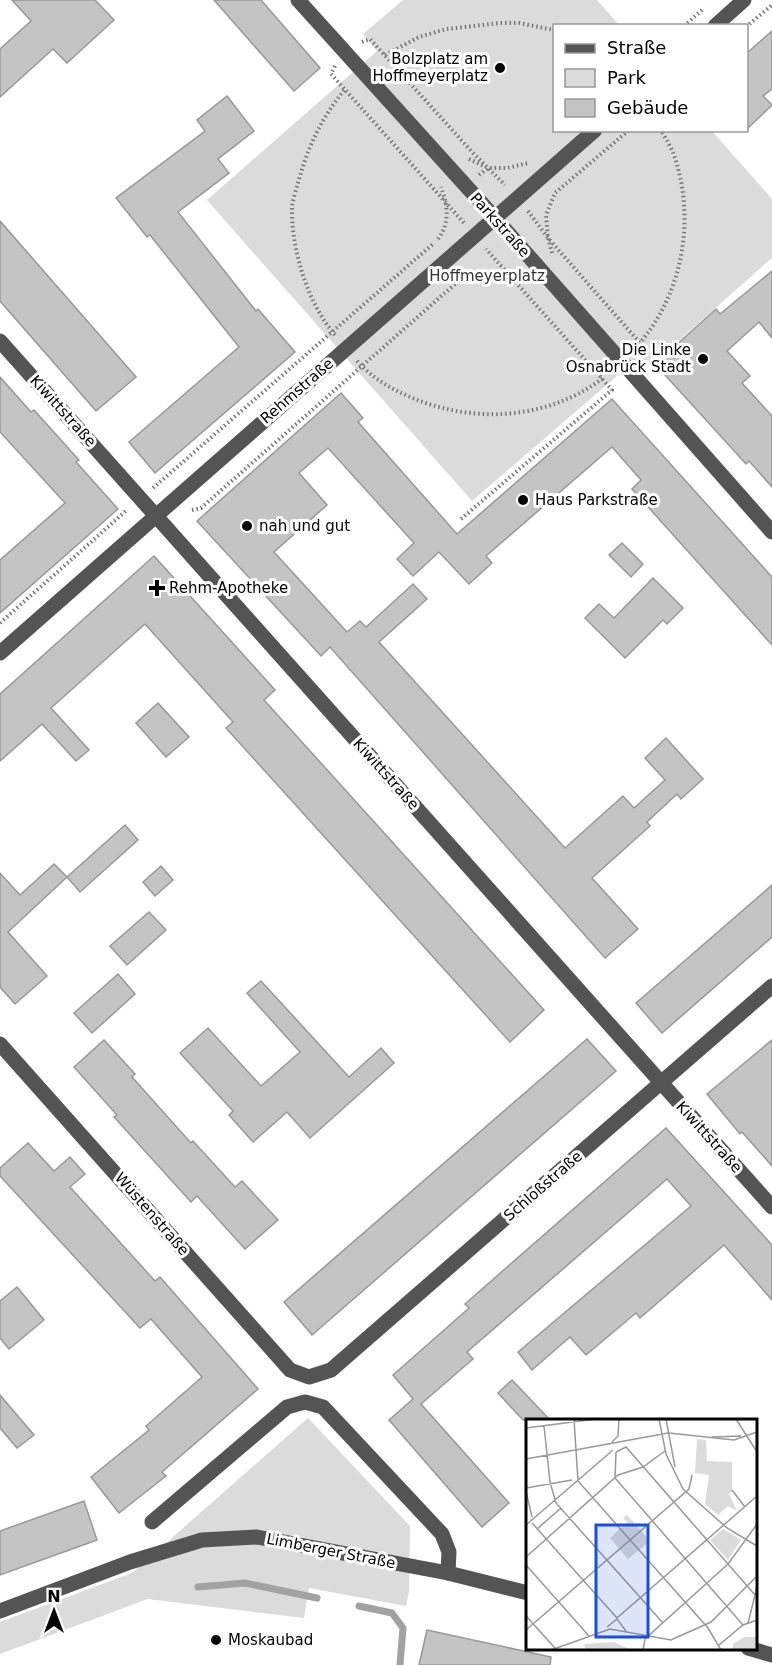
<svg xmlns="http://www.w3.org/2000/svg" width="772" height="1665" font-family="'DejaVu Sans',sans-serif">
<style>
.green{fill:#dbdbdb}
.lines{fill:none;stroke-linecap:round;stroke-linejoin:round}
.stream{stroke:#a2a2a2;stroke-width:7}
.building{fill:#c4c4c4;stroke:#989898;stroke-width:1.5}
.path{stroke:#767676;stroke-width:4;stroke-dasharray:1.5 3;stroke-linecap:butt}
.minor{stroke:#545454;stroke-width:15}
.poi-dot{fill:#000;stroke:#fff;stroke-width:2}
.labels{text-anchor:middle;stroke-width:6;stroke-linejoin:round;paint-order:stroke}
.poi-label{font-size:15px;fill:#000;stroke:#fff;text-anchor:start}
.street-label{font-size:15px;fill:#000;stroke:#fff}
.park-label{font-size:15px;fill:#323232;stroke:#fff}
.inset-road{fill:none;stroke:#999;stroke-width:1.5}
.view{fill:#1d4ed8;fill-opacity:0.15;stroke:#1d4ed8;stroke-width:3}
.inset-edge{fill:none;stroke:#000;stroke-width:3}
</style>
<rect width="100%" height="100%" fill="#fff"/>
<g class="green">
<path d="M 403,0 L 597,0 L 619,25 L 554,26 L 554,130 L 712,131 L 772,199 L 772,258 L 659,358 L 617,376 L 472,501 L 207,200 L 377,51 L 363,34 Z"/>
<path d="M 308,1418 L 410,1526 L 409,1591 L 406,1606 L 309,1588 L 304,1618 L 148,1599 L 0,1654 L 0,1622 L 132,1573 Z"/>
</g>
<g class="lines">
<g class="stream">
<path d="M 198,1587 L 245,1583 L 317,1598"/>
<path d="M 359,1606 L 392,1613 L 403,1628 L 400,1665"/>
</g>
</g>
<g class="building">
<path d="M 12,0 L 95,0 L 114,20 L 67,63 L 53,49 L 0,97 L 0,49 L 31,21 Z"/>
<path d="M 214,0 L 261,0 L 320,68 L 294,91 Z"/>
<path d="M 772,31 L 772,89 L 763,96 L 772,105 L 747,129 L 747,53 Z"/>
<path d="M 227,96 L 254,131 L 218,159 L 229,173 L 178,212 L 256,311 L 258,309 L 295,352 L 155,473 L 129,442 L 239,347 L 150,235 L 147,237 L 116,198 L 205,131 L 197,120 Z"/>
<path d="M 0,221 L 136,377 L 96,411 L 0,301 Z"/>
<path d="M 772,271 L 772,338 L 759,322 L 727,351 L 750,376 L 742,383 L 772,416 L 772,487 L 749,461 L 746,464 L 655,364 L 716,309 L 720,314 Z"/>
<path d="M 0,377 L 31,412 L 34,410 L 79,460 L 76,462 L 118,509 L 0,613 L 0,560 L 65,503 L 0,432 Z"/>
<path d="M 341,393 L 363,418 L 358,422 L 457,534 L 612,399 L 772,577 L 772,645 L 632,489 L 641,480 L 612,447 L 486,556 L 492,563 L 469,584 L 439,552 L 413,576 L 397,559 L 414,543 L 328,448 L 299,473 L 327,505 L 274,552 L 347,632 L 360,621 L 366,627 L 413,584 L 427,599 L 379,642 L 565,848 L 623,796 L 634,808 L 665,780 L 645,758 L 666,738 L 703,779 L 681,799 L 677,794 L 647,822 L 650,826 L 592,878 L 638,929 L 605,958 L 330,647 L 321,656 L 197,521 Z"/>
<path d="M 622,543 L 643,564 L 631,577 L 609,555 Z"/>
<path d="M 154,556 L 275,690 L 264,700 L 544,1010 L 510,1042 L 226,728 L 233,722 L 145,624 L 51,708 L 89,750 L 76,761 L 42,724 L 0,761 L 0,694 Z"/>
<path d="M 653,578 L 683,608 L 667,624 L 663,620 L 625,658 L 585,618 L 599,604 L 614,618 Z"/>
<path d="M 158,703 L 189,737 L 166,757 L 136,723 Z"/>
<path d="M 125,825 L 138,840 L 80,892 L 67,877 Z"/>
<path d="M 54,864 L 67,877 L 8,932 L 47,976 L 15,1004 L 0,987 L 0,873 L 20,895 Z"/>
<path d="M 161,866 L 173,880 L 155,896 L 143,882 Z"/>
<path d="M 772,885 L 772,937 L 662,1033 L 636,1003 Z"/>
<path d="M 149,912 L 166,930 L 127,965 L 110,946 Z"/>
<path d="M 118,974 L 135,994 L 92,1033 L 74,1013 Z"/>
<path d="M 261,981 L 349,1077 L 381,1048 L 394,1063 L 310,1138 L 287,1112 L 253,1142 L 229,1115 L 233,1111 L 180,1053 L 208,1028 L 261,1086 L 300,1052 L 247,993 Z"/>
<path d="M 587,1039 L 616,1071 L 312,1335 L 284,1302 Z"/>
<path d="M 104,1040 L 135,1074 L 132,1077 L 191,1143 L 193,1141 L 235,1187 L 242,1181 L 278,1220 L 245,1249 L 197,1196 L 191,1202 L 114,1117 L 117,1115 L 74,1067 Z"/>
<path d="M 772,1040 L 772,1166 L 742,1132 L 740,1134 L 707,1094 Z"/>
<path d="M 666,1128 L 772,1245 L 772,1300 L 724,1245 L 640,1318 L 636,1313 L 586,1355 L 570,1337 L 532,1370 L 518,1352 L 691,1206 L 667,1179 L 467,1352 L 473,1359 L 421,1404 L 509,1503 L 482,1527 L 389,1420 L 413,1399 L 393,1375 L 469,1308 L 465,1304 Z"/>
<path d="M 28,1143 L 54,1171 L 70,1157 L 85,1174 L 70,1187 L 155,1281 L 160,1277 L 258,1389 L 162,1472 L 166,1476 L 119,1513 L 91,1477 L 149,1430 L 146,1426 L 202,1377 L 151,1319 L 140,1328 L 0,1176 L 0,1168 Z"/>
<path d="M 17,1287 L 44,1320 L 9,1349 L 0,1338 L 0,1301 Z"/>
<path d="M 512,1380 L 550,1420 L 523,1420 L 498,1393 Z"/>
<path d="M 0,1395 L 34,1435 L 17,1448 L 0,1428 Z"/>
<path d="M 84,1501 L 97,1540 L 0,1575 L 0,1531 Z"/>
<path d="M 427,1630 L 551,1657 L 550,1665 L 419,1665 Z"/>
</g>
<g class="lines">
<g class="path">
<path d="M 684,26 L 702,10"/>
<path d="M 746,27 L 772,5"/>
<path d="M 362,42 L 370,39 L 473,153 L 505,185"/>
<path d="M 385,55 L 419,37 L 446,29 L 500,23 L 519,23 L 554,30"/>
<path d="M 335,66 L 331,74 L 464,223"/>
<path d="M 469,159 L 484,166"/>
<path d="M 479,175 L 488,168 L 507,168 L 528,163"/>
<path d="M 528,211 L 548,238 L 640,343"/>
<path d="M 438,239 C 450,223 448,206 441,187"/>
<path d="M 552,253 L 548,238 L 546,215 L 555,193 L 629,130"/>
<path d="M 335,335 C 307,302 291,249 292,206 C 293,199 296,190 298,183 C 308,146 321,119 345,89"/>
<path d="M 639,344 C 683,293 696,219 674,155 C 671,147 666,139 661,130"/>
<path d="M 357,361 C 373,379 393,390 415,399 C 477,424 549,419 603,378"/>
<path d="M 153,488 L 433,244"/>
<path d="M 192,510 L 201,508 L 463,277 C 487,270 500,269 524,280"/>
<path d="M 461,519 L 612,390 L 486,249"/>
<path d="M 0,623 L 127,510"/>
</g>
<g class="minor">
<path d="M 298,0 L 495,218 L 772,532"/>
<path d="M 715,26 L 744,0"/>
<path d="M 0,341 L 772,1207"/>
<path d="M 0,653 L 595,130"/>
<path d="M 0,1044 L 290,1370 L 309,1377 L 331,1370 L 772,986"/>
<path d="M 152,1522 L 287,1407 L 305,1402 L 323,1407 L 442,1534 L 449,1552 L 448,1573"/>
<path d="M 0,1611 L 130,1562 L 202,1540 L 257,1537 L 448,1573 L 528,1593"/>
<path d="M 748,1648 L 772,1655"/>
</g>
</g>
<g class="poi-dot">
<circle cx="500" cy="68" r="6"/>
<circle cx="703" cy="359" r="6"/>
<circle cx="523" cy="500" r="6"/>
<circle cx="247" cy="526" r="6"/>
<path d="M154 579h6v6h6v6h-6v6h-6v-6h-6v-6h6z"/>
<circle cx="216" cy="1640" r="6"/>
</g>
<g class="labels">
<g class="poi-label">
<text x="488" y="64" text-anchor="end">Bolzplatz am<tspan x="488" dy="17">Hoffmeyerplatz</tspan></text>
<text x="691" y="355" text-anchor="end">Die Linke<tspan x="691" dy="17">Osnabrück Stadt</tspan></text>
<text x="535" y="505">Haus Parkstraße</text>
<text x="259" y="531">nah und gut</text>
<text x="169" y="593">Rehm-Apotheke</text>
<text x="228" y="1645">Moskaubad</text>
</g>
<g class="street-label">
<text transform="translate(500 225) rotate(48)" y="5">Parkstraße</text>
<text transform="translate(297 391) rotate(-41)" y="5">Rehmstraße</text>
<text transform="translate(63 411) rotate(48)" y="5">Kiwittstraße</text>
<text transform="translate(386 774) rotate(48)" y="5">Kiwittstraße</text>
<text transform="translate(709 1137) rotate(48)" y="5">Kiwittstraße</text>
<text transform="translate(543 1186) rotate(-41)" y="5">Schloßstraße</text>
<text transform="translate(152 1214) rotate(49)" y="5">Wüstenstraße</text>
<text transform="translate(331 1551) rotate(11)" y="5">Limberger Straße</text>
</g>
<g class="park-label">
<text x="487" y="281">Hoffmeyerplatz</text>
</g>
</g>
<g transform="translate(526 1419)">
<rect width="231" height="231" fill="#fff"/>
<path d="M 171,20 L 180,21 L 181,42 L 206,43 L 206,73 L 203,75 L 211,92 L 202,87 L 192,96 L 179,85 L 183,56 L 169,54 ZM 101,96 L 124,122 L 102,140 L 84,119 L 101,103 L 97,99 ZM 197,110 L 215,121 L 202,141 L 184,121 ZM 218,218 L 231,218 L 231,231 L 207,231 L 207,225 ZM 88,223 L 105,231 L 60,231 L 58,225 Z" fill="#dbdbdb"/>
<path class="inset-road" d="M 48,0 L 52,62 L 182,209 L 195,231M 133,0 L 140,35 L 157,70 L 201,109 L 231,127M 140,0 L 149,48M 210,0 L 231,33M 18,7 L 24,63 L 30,84 L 137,204M 0,9 L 70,0M 143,14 L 208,21 L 231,13M 186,18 L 215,17M 86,23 L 92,17 L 93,0M 90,33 L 89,59 L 217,206M 90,33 L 100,28 L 229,176M 0,40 L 142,14M 0,69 L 46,61M 206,71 L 219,88M 0,72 L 6,98M 6,104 L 91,199 L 231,77M 0,106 L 87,31M 11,110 L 35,89M 0,138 L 92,56 L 117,48 L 139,32M 0,146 L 63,217M 0,197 L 29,229M 222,204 L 231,168M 81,208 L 91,200 L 100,212M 0,211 L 163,70 L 166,56M 193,226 L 217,206 L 231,201M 25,231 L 84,210 L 145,221 L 185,203 L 231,157M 117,231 L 119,220 L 202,145 L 231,105"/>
<path class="view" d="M 70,106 L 122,106 L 122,218 L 70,218 Z"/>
<rect width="231" height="231" class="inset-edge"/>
</g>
<rect x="553" y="24" width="195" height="108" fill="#ffffff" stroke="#999999" stroke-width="1.5"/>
<rect x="565" y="44" width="30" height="9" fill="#545454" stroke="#999999" stroke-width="1.5"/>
<text x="607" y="54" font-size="18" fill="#000000">Straße</text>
<rect x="565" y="69" width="30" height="18" fill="#dbdbdb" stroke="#999999" stroke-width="1.5"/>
<text x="607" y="84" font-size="18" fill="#000000">Park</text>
<rect x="565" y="99" width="30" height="18" fill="#c4c4c4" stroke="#999999" stroke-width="1.5"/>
<text x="607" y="114" font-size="18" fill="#000000">Gebäude</text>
<g transform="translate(54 1611)" stroke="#ffffff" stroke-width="4.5" paint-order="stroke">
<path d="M0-4.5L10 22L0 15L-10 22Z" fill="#000000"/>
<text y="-9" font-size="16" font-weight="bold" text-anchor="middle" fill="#000000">N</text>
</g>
</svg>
